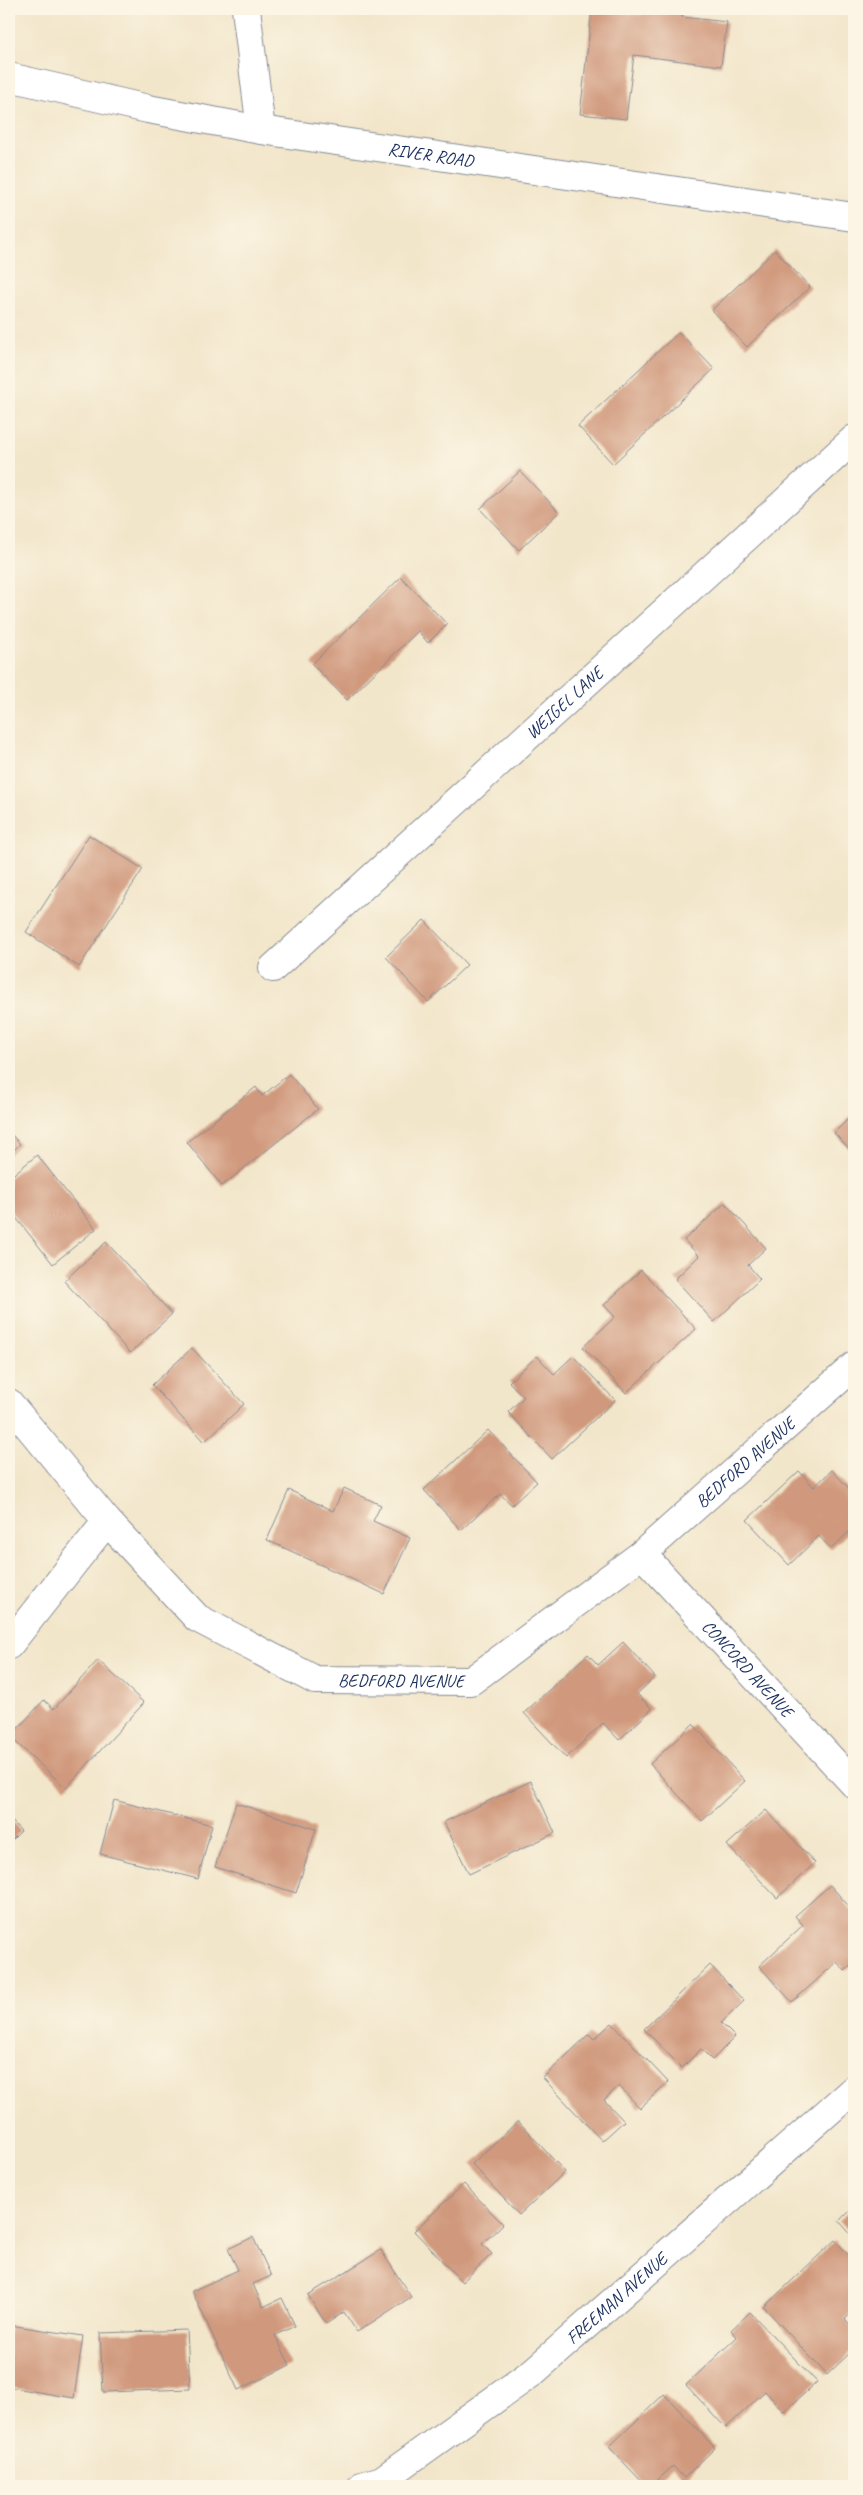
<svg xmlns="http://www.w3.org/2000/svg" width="863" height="2495" font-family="Caveat,sans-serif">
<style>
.building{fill:#d0997d}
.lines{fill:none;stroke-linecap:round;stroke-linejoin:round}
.minor-casing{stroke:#868a94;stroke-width:30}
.minor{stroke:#fff;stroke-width:28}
.labels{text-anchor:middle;stroke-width:4;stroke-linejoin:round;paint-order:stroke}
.street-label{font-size:18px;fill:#1b2f5e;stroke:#fcf5e5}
</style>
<rect width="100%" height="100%" fill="#fcf5e5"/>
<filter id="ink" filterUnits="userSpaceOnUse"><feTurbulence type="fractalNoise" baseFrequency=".02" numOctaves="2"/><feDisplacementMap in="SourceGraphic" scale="10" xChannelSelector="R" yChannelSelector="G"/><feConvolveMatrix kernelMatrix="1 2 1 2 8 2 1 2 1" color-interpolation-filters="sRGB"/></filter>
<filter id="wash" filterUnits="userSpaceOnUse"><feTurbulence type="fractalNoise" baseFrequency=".0096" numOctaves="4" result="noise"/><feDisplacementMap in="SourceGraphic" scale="20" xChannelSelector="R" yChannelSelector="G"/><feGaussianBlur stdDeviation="1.12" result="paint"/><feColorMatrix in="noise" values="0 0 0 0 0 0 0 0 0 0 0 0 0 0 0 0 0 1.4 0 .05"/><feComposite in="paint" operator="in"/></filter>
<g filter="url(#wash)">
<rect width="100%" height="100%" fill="#f2e6ca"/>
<g id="blocks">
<g class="building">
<path d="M 592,9 L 642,15 L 643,9 L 683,9 L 682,17 L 727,22 L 721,66 L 634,55 L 626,119 L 580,114 Z"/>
<path d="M 775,250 L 810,287 L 747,347 L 712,310 Z"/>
<path d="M 679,332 L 714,369 L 613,464 L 578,426 Z"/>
<path d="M 520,471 L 559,512 L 519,550 L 480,509 Z"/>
<path d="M 401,577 L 447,624 L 428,643 L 418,631 L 347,700 L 312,664 Z"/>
<path d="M 89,835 L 143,869 L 79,967 L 26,932 Z"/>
<path d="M 424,920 L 467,965 L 428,1002 L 386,957 Z"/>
<path d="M 289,1074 L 318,1109 L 222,1186 L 187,1142 L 256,1087 L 262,1096 Z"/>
<path d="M 854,1113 L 854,1154 L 834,1133 Z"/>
<path d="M 9,1132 L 20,1144 L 9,1155 Z"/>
<path d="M 37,1155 L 96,1229 L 53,1264 L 9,1209 L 9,1178 Z"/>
<path d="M 725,1203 L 766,1248 L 748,1265 L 760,1279 L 714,1322 L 675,1279 L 699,1256 L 684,1240 Z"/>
<path d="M 106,1242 L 172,1314 L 130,1353 L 64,1281 Z"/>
<path d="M 641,1270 L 696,1329 L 626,1393 L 583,1347 L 615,1317 L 604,1305 Z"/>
<path d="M 192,1348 L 244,1404 L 204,1442 L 152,1385 Z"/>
<path d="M 537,1356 L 554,1374 L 573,1356 L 615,1400 L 552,1459 L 508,1412 L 524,1397 L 509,1382 Z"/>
<path d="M 488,1430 L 537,1482 L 512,1505 L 500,1494 L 461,1530 L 424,1490 Z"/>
<path d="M 832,1470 L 854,1494 L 854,1527 L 831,1549 L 819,1536 L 789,1565 L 747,1520 L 799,1471 L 814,1487 Z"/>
<path d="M 344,1488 L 381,1505 L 373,1521 L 410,1538 L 384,1594 L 267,1540 L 289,1490 L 333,1511 Z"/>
<path d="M 623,1642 L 655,1677 L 637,1694 L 652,1709 L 619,1740 L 603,1723 L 566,1758 L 524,1713 L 588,1654 L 598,1665 Z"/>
<path d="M 98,1660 L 144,1703 L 66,1788 L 10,1737 L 44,1700 L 54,1709 Z"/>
<path d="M 693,1724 L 745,1781 L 702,1821 L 650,1764 Z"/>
<path d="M 531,1781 L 555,1833 L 469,1874 L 444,1822 Z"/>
<path d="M 114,1800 L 212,1825 L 198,1879 L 100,1854 Z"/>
<path d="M 236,1803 L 316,1829 L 296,1893 L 215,1867 Z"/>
<path d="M 766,1810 L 815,1863 L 777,1898 L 727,1845 Z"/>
<path d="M 9,1818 L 21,1831 L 9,1843 Z"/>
<path d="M 830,1885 L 854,1912 L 854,1963 L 845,1971 L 837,1962 L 792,2002 L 759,1966 L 803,1925 L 795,1916 Z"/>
<path d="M 710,1965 L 744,2001 L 721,2023 L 735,2037 L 712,2060 L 701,2049 L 682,2068 L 644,2029 Z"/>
<path d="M 612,2023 L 668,2082 L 640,2108 L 619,2086 L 604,2100 L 624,2121 L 602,2141 L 543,2078 L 589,2034 L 594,2039 Z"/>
<path d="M 518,2121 L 565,2172 L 519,2215 L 472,2164 Z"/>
<path d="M 464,2184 L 503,2224 L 482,2244 L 492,2254 L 462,2282 L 414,2231 Z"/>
<path d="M 854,2206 L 854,2238 L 839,2221 Z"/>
<path d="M 253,2237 L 271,2276 L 253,2284 L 263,2307 L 282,2298 L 295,2326 L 275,2335 L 290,2365 L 238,2390 L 192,2291 L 238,2270 L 228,2249 Z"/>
<path d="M 835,2240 L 854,2261 L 854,2311 L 845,2319 L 854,2329 L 854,2349 L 827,2375 L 764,2307 Z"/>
<path d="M 381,2250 L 411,2297 L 357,2332 L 344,2312 L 326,2324 L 308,2295 Z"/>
<path d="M 750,2312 L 817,2382 L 784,2412 L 765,2391 L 726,2428 L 686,2385 L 737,2337 L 731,2330 Z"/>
<path d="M 9,2325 L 83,2336 L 74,2398 L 9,2387 Z"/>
<path d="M 187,2330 L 190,2389 L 103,2392 L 100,2333 Z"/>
<path d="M 664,2394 L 715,2448 L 684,2478 L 673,2466 L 651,2486 L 646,2486 L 609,2447 Z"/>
</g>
</g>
</g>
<g filter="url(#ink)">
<use href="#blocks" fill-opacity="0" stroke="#868a94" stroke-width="1"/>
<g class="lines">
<defs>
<g id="minor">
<path d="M 246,9 L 261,130"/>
<path id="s1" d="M 9,77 L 148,109 L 261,130 L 854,217"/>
<path id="s2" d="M 273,968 L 854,439"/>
<path id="s3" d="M 9,1403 L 107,1521 L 197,1618 L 315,1680 L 471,1681 L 642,1554 L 854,1366"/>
<path id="s4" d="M 642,1554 L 854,1784"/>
<path d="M 9,1645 L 107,1521"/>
<path id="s5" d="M 362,2486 L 382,2480 L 533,2372 L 854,2089"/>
</g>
</defs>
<use href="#minor" class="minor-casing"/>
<use href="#minor" class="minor"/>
</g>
</g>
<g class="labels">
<g class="street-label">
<text dy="6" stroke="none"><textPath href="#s1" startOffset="429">RIVER ROAD</textPath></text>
<text dy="6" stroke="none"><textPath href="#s2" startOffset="394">WEIGEL LANE</textPath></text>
<text dy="6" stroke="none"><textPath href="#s3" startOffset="926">BEDFORD AVENUE</textPath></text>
<text dy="6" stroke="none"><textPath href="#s4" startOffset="156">CONCORD AVENUE</textPath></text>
<text dy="6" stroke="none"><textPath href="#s3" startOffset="505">BEDFORD AVENUE</textPath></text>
<text dy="6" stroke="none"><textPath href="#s5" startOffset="318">FREEMAN AVENUE</textPath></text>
</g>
</g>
<rect width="863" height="2495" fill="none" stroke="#fcf5e5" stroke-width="30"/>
</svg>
